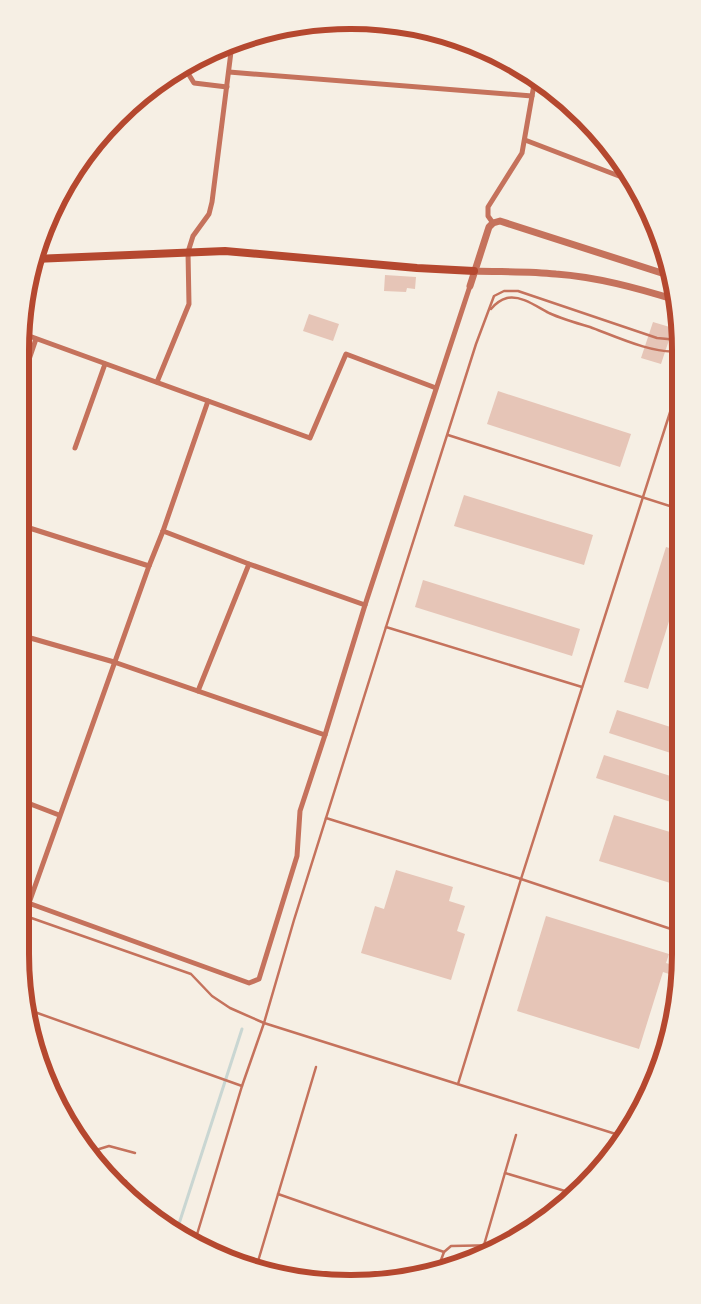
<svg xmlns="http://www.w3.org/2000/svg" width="701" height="1304" font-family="Ubuntu,sans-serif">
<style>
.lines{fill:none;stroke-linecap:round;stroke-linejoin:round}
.stream{stroke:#c9d6d2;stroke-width:3}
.building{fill:#e6c5b7}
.service{stroke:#c5725c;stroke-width:2.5}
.minor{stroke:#c5725c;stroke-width:5}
.tertiary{stroke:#c5725c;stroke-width:7}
.secondary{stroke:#b5482f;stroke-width:8}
.rim{fill:none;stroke:#b5482f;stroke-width:6}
</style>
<rect width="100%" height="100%" fill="#f6efe4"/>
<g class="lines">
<path class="stream" d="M 176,1233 L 242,1029"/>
</g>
<g class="building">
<path d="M 385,275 L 416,277 L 415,289 L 407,288 L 406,292 L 384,291 Z"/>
<path d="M 309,314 L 339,324 L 333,341 L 303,331 Z"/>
<path d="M 653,322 L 673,328 L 661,364 L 641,358 Z"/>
<path d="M 498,391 L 631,434 L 620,467 L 487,424 Z"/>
<path d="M 464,495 L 593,535 L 584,565 L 454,526 Z"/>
<path d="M 666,547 L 679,551 L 679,589 L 648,689 L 624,682 Z"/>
<path d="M 423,580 L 580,629 L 572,656 L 415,607 Z"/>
<path d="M 679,682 L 679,707 L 671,705 Z"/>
<path d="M 617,710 L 680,730 L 680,756 L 609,733 Z"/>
<path d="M 604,755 L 680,779 L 680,805 L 596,778 Z"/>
<path d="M 614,815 L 680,835 L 680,886 L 599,861 Z"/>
<path d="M 396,870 L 453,887 L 449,901 L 465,906 L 457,931 L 465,934 L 451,980 L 361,953 L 375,906 L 384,909 Z"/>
<path d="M 546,916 L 669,954 L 666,963 L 680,967 L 678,977 L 663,972 L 639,1049 L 517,1011 Z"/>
</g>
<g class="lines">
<g class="service">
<path d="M 491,309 C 495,304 500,300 507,298 C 522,295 537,307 549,313 C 562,319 576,323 590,327 C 612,335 655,355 678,351"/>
<path d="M 448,435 L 679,509"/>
<path d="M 386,627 L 582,687"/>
<path d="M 326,818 L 521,879 L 680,932"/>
<path d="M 20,914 L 191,974 L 212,996 L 230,1008 L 264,1023 L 622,1136"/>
<path d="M 29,1010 L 242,1086"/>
<path d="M 458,1084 L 521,879 L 673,403 L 679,405"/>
<path d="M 94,1160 L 96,1150 L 109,1146 L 135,1153"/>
<path d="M 505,1173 L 575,1194"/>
<path d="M 112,1177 L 126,1181"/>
<path d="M 278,1194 L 444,1252"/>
<path d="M 195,1241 L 242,1086 L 264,1023 L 294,920 L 386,627 L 476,344 L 494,296 L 504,291 L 518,291 L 657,338 L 678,340"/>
<path d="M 484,1245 L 516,1135"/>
<path d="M 256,1268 L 316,1067"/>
<path d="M 438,1268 L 444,1252 L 451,1246 L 500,1245"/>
</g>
<g class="minor">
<path d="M 179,70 L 186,70 L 194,83 L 227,87"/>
<path d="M 229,72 L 532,96"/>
<path d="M 525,140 L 632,181"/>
<path d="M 493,223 L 488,216 L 488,207 L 522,153 L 535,79"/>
<path d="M 21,333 L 310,438 L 346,354 L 436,388"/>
<path d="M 157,382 L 189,304 L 188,252 L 193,236 L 209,214 L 212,202 L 232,44"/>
<path d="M 21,383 L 36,339"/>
<path d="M 75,448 L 105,364"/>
<path d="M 20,525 L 149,566"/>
<path d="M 163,531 L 249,564 L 365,605"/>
<path d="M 20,635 L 114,662 L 325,735 L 365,605 L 470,286"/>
<path d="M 198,691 L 249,564"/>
<path d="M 20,800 L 59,815"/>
<path d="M 20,900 L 249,983 L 259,979 L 297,856 L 300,811 L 325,735"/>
<path d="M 29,903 L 149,566 L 163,531 L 208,401"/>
</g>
<g class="tertiary">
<path d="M 474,271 C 501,272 529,271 556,274 C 597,277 637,288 676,300"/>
<path d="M 470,286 L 489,227 L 493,223 L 500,221 L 671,276"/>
</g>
<path class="secondary" d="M 34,259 L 225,251 L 417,268 L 474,271"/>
</g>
<path d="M0 0H701V1304H0ZM350 29H351A321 321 0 0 1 672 350V954A321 321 0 0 1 351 1275H350A321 321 0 0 1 29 954V350A321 321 0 0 1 350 29Z" fill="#f6efe4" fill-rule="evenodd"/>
<path class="rim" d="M350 29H351A321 321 0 0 1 672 350V954A321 321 0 0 1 351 1275H350A321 321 0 0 1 29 954V350A321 321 0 0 1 350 29Z"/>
</svg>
